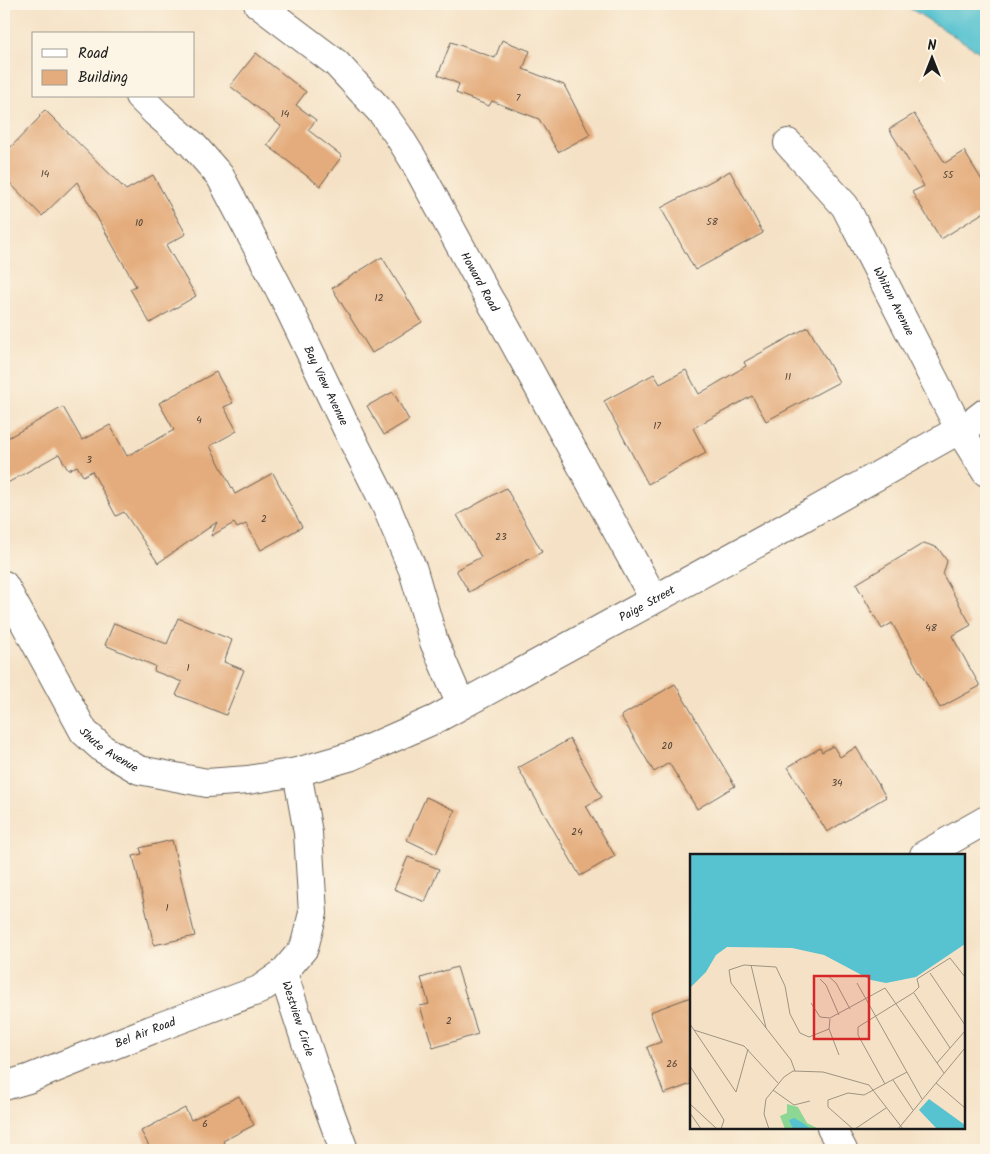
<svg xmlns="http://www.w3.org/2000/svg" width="990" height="1154" font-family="Kalam,sans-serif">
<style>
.water{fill:#57c3d0;stroke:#3a7076}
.building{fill:#e4ac7c}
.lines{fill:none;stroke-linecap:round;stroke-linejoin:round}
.street-casing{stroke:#686158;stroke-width:30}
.street{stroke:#fff;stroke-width:28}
.labels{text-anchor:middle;stroke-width:4;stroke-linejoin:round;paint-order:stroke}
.number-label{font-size:10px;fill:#4e4034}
.street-label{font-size:12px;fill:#1c1c1c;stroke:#fcf5e5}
.inset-road{fill:none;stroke:#9e9382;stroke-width:1}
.view{fill:#d62828;fill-opacity:0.15;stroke:#d62828;stroke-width:2.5}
.inset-edge{fill:none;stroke:#1c1c1c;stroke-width:2.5}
</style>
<rect width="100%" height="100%" fill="#fcf5e5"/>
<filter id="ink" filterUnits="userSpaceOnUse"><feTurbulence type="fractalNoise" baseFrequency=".02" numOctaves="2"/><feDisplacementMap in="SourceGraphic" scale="10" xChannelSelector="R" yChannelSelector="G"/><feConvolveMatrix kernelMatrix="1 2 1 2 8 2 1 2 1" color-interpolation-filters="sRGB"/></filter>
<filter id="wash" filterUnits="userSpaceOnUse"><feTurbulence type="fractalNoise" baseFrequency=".0096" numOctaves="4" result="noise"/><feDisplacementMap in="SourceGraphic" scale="20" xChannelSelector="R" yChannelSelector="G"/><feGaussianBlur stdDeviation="1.12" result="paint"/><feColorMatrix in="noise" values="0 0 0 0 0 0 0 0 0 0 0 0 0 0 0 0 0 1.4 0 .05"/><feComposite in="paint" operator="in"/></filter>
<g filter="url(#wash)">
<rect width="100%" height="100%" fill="#f5e2c6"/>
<path class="water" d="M 903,4 L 986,4 L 986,56 Z"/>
<g id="blocks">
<g class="building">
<path d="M 502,40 L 530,51 L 523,69 L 564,85 L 590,135 L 558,152 L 539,119 L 492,101 L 489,106 L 456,93 L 459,84 L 438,75 L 451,42 L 495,58 Z"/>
<path d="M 256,53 L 306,92 L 296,105 L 316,120 L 308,130 L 342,156 L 320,186 L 267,145 L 281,126 L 230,86 Z"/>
<path d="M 45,110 L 126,190 L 153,175 L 186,234 L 166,245 L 196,296 L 150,323 L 130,289 L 136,286 L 77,182 L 42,216 L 4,177 L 4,154 L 40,117 L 39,115 Z"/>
<path d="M 914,114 L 945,163 L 964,151 L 986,187 L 986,211 L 941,239 L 912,192 L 924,186 L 889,129 Z"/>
<path d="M 730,171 L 763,233 L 695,270 L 661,208 Z"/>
<path d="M 382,257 L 422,322 L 372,353 L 332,288 Z"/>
<path d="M 808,327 L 839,382 L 766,421 L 752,396 L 693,428 L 706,453 L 648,484 L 604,401 L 654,374 L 660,384 L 686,370 L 699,394 L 746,366 L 744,362 Z"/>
<path d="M 216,372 L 233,403 L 224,407 L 237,431 L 210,446 L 235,494 L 273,473 L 302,527 L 261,550 L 246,524 L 237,528 L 234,523 L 211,536 L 217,522 L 158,563 L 124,512 L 116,516 L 92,471 L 83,476 L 77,466 L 68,470 L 59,454 L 4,485 L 4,440 L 63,407 L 82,440 L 110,425 L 127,456 L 174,430 L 159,403 Z"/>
<path d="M 393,392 L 409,420 L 384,435 L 367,406 Z"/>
<path d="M 506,488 L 542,552 L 469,592 L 456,570 L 481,557 L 457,515 Z"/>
<path d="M 924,543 L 938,548 L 947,561 L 943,575 L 971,625 L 952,636 L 980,686 L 940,708 L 892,623 L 882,629 L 856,584 Z"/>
<path d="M 178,618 L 232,640 L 224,662 L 244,670 L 226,715 L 176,695 L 182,682 L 154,671 L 155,666 L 105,645 L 114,623 L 167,644 Z"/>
<path d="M 675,684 L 735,786 L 697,809 L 669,763 L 654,772 L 621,716 Z"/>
<path d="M 570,739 L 602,797 L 586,806 L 615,856 L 580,876 L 518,768 Z"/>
<path d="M 833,746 L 840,757 L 856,747 L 886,797 L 827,832 L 788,767 L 820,748 L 822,752 Z"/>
<path d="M 426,797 L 455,810 L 436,854 L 407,840 Z"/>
<path d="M 172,840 L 195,936 L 154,945 L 133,856 L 142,854 L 140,848 Z"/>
<path d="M 408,857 L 439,869 L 425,902 L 394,889 Z"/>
<path d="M 457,967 L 478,1034 L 433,1048 L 420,1006 L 429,1004 L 421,978 Z"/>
<path d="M 691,997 L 691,1084 L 664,1094 L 647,1047 L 661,1042 L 650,1012 Z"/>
<path d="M 239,1096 L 254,1125 L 223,1141 L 227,1150 L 151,1150 L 141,1131 L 185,1108 L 191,1120 Z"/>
</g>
</g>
</g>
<g filter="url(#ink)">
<use href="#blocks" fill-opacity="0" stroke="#686158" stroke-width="1"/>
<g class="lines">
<defs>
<g id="street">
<path id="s1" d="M 258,4 L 336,63 L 383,114 L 398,135 L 413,159 L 488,297 L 504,324 L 654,599"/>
<path id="s2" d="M 139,96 L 156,113 L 192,144 L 220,176 L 285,300 L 346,427 L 386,506 L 413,570 L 434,642 L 461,705"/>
<path id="s3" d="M 788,143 L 845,206 L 962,434 L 986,472"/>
<path id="s4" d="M 4,585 L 84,732 L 103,749 L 139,770 L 207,783 L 248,780 L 297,772 L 352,756 L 436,719 L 765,539 L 973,422 L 986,412"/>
<path id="s5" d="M 297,772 L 308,833 L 313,913 L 304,948 L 283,973 L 318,1079 L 344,1150"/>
<path d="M 924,855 L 986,820"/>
<path id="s6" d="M 4,1086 L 28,1079 L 151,1030 L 259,990 L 283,973"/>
<path d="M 831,1128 L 843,1150"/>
</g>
</defs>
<use href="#street" class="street-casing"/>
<use href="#street" class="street"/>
</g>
</g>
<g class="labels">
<g class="number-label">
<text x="518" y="101">7</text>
<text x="285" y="117">14</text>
<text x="45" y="177">14</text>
<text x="948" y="178">55</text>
<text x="712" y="225">58</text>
<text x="139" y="226">10</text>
<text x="379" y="301">12</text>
<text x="788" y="380">11</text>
<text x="199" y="423">4</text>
<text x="657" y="429">17</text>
<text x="89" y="463">3</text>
<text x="264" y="522">2</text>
<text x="501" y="540">23</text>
<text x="931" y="631">48</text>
<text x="188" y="671">1</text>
<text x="667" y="749">20</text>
<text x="837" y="786">34</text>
<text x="577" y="835">24</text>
<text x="167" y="911">1</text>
<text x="449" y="1024">2</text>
<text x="672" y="1067">26</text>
<text x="205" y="1127">6</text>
</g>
<g class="street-label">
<text dy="4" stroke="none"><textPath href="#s1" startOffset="361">Howard Road</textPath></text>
<text dy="4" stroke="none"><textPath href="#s3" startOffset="192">Whiton Avenue</textPath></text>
<text dy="4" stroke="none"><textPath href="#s2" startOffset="349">Bay View Avenue</textPath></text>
<text dy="4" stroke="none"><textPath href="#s4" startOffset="784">Paige Street</textPath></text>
<text dy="4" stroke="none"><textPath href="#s4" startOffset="198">Shute Avenue</textPath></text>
<text dy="4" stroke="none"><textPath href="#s5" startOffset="259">Westview Circle</textPath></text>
<text dy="4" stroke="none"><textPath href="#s6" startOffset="151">Bel Air Road</textPath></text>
</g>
</g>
<g transform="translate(690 854)">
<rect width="275" height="275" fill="#f5e2c6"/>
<path d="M 97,250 L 108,253 L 117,269 L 129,275 L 95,275 L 90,262 L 97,259 Z" fill="#8dd794"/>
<path d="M 0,0 L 275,0 L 275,90 L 226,123 L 196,129 L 181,126 L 134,101 L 102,94 L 37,93 L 26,101 L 16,118 L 0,134 ZM 239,245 L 275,271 L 275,275 L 247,275 L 229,256 ZM 104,264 L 113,269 L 121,275 L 103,275 L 99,266 Z" fill="#57c3d0"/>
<path class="inset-road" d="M 61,111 L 76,174M 240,119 L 275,171M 137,121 L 146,129 L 160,155M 130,125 L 136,131 L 149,161M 167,129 L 232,245M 224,139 L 260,194M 121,149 L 130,163 L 140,164 L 195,134 L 254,219M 140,165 L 139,175 L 149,201M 0,170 L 4,176 L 54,192 L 88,229M 4,176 L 46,238 L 58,195M 247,209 L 275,177M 0,212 L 34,266 L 31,275M 105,217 L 101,206 L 41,129 L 39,116 L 54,111 L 86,113 L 95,132 L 100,160 L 110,179 L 119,183 L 139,175M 203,226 L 223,256M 246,229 L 275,254M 195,230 L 168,181 L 168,173 L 223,139 L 229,133 L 227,125 L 260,104 L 275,123M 83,236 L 104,251 L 120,247M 0,250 L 27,275M 0,259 L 11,275M 79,275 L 74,260 L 76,245 L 94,223 L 103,217 L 133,218 L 179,231 L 213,275M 163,275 L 138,253 L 138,246 L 158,239 L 174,241 L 217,218M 165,275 L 196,254M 208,275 L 275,194"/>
<path class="view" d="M 124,122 L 179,122 L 179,185 L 124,185 Z"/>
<rect width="275" height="275" class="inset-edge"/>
</g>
<rect width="990" height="1154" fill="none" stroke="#fcf5e5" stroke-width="20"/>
<rect x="32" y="32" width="162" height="65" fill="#fcf5e5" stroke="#a29e95"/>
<rect x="42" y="49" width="25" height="8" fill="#ffffff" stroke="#a29e95"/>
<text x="78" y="58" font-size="15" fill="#1c1c1c">Road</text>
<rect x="42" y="70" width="25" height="15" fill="#e4ac7c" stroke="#a29e95"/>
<text x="78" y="82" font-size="15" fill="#1c1c1c">Building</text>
<g transform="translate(932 58)" stroke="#fcf5e5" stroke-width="4" paint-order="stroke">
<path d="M0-4L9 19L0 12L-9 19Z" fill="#1c1c1c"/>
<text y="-8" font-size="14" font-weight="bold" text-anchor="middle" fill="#1c1c1c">N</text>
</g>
</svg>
